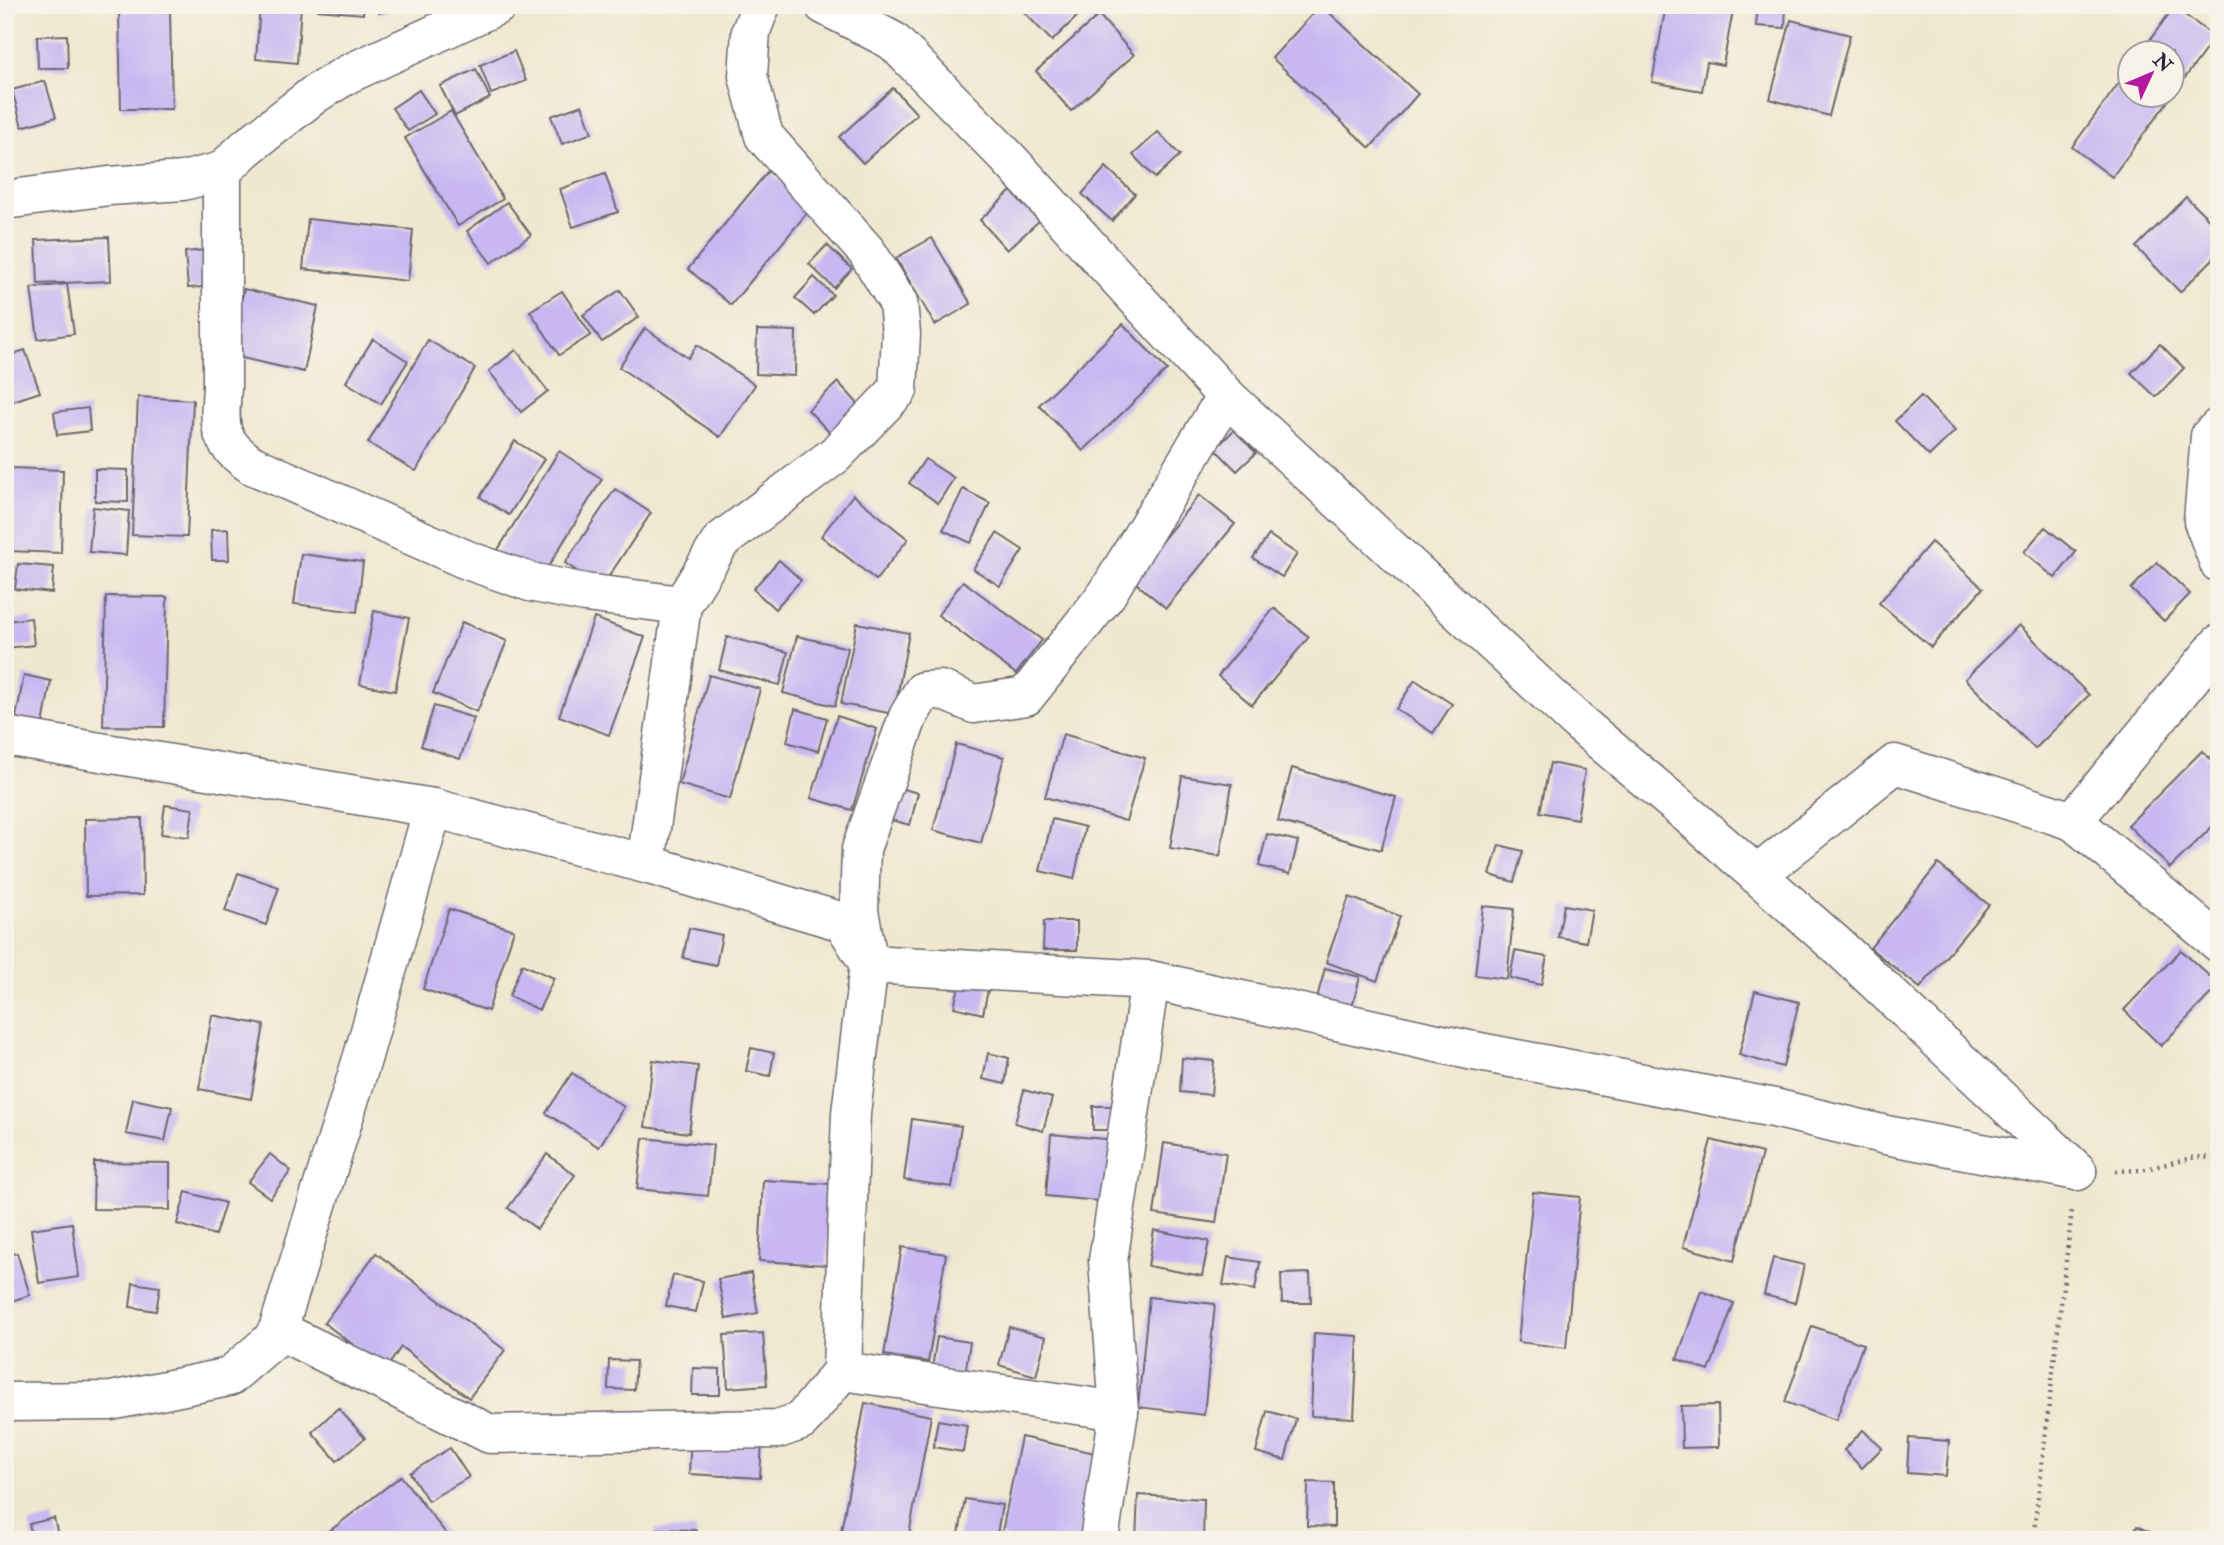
<svg xmlns="http://www.w3.org/2000/svg" width="2224" height="1545" font-family="'IM FELL Double Pica',serif">
<style>
.building{fill:#c8b7f2}
.lines{fill:none;stroke-linecap:round;stroke-linejoin:round}
.street-casing{stroke:#6a676f;stroke-width:41}
.path{stroke:#6a676f;stroke-width:4.5;stroke-dasharray:2 5;stroke-linecap:butt}
.street{stroke:#fff;stroke-width:38}
</style>
<rect width="100%" height="100%" fill="#f7f3e8"/>
<filter id="ink" filterUnits="userSpaceOnUse"><feTurbulence type="fractalNoise" baseFrequency=".0143" numOctaves="2"/><feDisplacementMap in="SourceGraphic" scale="14" xChannelSelector="R" yChannelSelector="G"/><feConvolveMatrix kernelMatrix="1 2 1 2 8 2 1 2 1" color-interpolation-filters="sRGB"/></filter>
<filter id="wash" filterUnits="userSpaceOnUse"><feTurbulence type="fractalNoise" baseFrequency=".00686" numOctaves="4" result="noise"/><feDisplacementMap in="SourceGraphic" scale="28" xChannelSelector="R" yChannelSelector="G"/><feGaussianBlur stdDeviation="1.57" result="paint"/><feColorMatrix in="noise" values="0 0 0 0 0 0 0 0 0 0 0 0 0 0 0 0 0 1.4 0 .05"/><feComposite in="paint" operator="in"/></filter>
<g filter="url(#wash)">
<rect width="100%" height="100%" fill="#f0e7cf"/>
<g id="blocks">
<g class="building">
<path d="M 260,5 L 301,5 L 297,63 L 256,59 Z"/>
<path d="M 319,5 L 364,5 L 363,14 L 318,10 Z"/>
<path d="M 377,5 L 408,5 L 408,6 L 379,13 Z"/>
<path d="M 1017,5 L 1089,5 L 1052,41 Z"/>
<path d="M 1321,5 L 1418,94 L 1370,148 L 1272,58 Z"/>
<path d="M 1666,5 L 1734,5 L 1723,65 L 1707,62 L 1702,91 L 1652,82 Z"/>
<path d="M 1758,5 L 1786,5 L 1785,28 L 1756,26 Z"/>
<path d="M 2174,7 L 2215,37 L 2112,177 L 2072,147 L 2130,68 L 2130,94 L 2172,94 L 2172,52 L 2141,52 Z"/>
<path d="M 170,11 L 172,109 L 121,109 L 119,12 Z"/>
<path d="M 1099,15 L 1134,55 L 1071,111 L 1036,71 Z"/>
<path d="M 1791,20 L 1850,35 L 1829,116 L 1770,99 Z"/>
<path d="M 67,35 L 68,68 L 38,68 L 37,36 Z"/>
<path d="M 514,51 L 526,81 L 491,94 L 480,65 Z"/>
<path d="M 476,69 L 490,98 L 455,116 L 440,86 Z"/>
<path d="M 45,81 L 56,117 L 22,127 L 12,90 Z"/>
<path d="M 893,88 L 917,114 L 863,163 L 839,137 Z"/>
<path d="M 419,90 L 435,114 L 408,131 L 392,108 Z"/>
<path d="M 582,105 L 592,133 L 562,144 L 551,116 Z"/>
<path d="M 451,111 L 503,199 L 458,226 L 405,138 Z"/>
<path d="M 1158,132 L 1180,155 L 1155,178 L 1133,155 Z"/>
<path d="M 1106,167 L 1135,194 L 1112,221 L 1082,194 Z"/>
<path d="M 768,171 L 812,207 L 731,305 L 688,269 Z"/>
<path d="M 605,173 L 618,212 L 573,227 L 560,189 Z"/>
<path d="M 1011,191 L 1039,221 L 1007,250 L 980,220 Z"/>
<path d="M 2186,197 L 2219,229 L 2219,253 L 2180,292 L 2136,247 Z"/>
<path d="M 507,202 L 531,235 L 491,263 L 467,231 Z"/>
<path d="M 308,219 L 413,230 L 408,281 L 303,269 Z"/>
<path d="M 109,237 L 111,281 L 38,284 L 36,240 Z"/>
<path d="M 932,238 L 971,304 L 935,325 L 896,258 Z"/>
<path d="M 827,245 L 852,269 L 834,288 L 809,264 Z"/>
<path d="M 215,249 L 218,286 L 188,288 L 185,252 Z"/>
<path d="M 814,277 L 833,295 L 814,315 L 795,298 Z"/>
<path d="M 67,284 L 74,334 L 38,339 L 31,288 Z"/>
<path d="M 244,289 L 318,306 L 304,372 L 229,355 Z"/>
<path d="M 620,290 L 639,317 L 602,342 L 583,315 Z"/>
<path d="M 562,291 L 591,335 L 559,355 L 530,311 Z"/>
<path d="M 1123,324 L 1167,370 L 1083,451 L 1039,405 Z"/>
<path d="M 645,328 L 688,358 L 697,345 L 755,385 L 720,437 L 619,367 Z"/>
<path d="M 757,330 L 796,331 L 795,376 L 756,374 Z"/>
<path d="M 373,339 L 408,361 L 381,404 L 346,382 Z"/>
<path d="M 428,340 L 475,368 L 416,471 L 368,443 Z"/>
<path d="M 2160,344 L 2184,368 L 2156,397 L 2131,373 Z"/>
<path d="M 25,350 L 40,392 L 7,403 L 5,398 L 5,357 Z"/>
<path d="M 516,350 L 548,391 L 521,412 L 489,371 Z"/>
<path d="M 838,382 L 861,407 L 832,435 L 808,410 Z"/>
<path d="M 1921,396 L 1955,431 L 1929,456 L 1895,421 Z"/>
<path d="M 138,397 L 193,400 L 187,537 L 132,535 Z"/>
<path d="M 88,408 L 90,431 L 57,435 L 54,412 Z"/>
<path d="M 1234,430 L 1256,453 L 1237,471 L 1215,449 Z"/>
<path d="M 515,441 L 544,459 L 509,515 L 480,497 Z"/>
<path d="M 559,451 L 602,479 L 540,580 L 496,553 Z"/>
<path d="M 925,459 L 954,478 L 938,503 L 909,483 Z"/>
<path d="M 10,468 L 63,470 L 61,553 L 8,551 Z"/>
<path d="M 95,469 L 128,470 L 128,502 L 95,501 Z"/>
<path d="M 615,489 L 651,513 L 601,588 L 565,563 Z"/>
<path d="M 963,489 L 990,503 L 971,543 L 943,530 Z"/>
<path d="M 853,495 L 908,539 L 876,580 L 821,536 Z"/>
<path d="M 1199,495 L 1235,524 L 1166,608 L 1131,579 Z"/>
<path d="M 93,507 L 129,511 L 126,555 L 89,552 Z"/>
<path d="M 2045,527 L 2076,552 L 2055,578 L 2024,552 Z"/>
<path d="M 228,529 L 229,560 L 212,560 L 211,530 Z"/>
<path d="M 997,533 L 1023,550 L 1000,586 L 973,569 Z"/>
<path d="M 1269,535 L 1297,554 L 1282,577 L 1253,558 Z"/>
<path d="M 1931,542 L 1983,588 L 1931,647 L 1879,603 Z"/>
<path d="M 301,554 L 363,562 L 357,612 L 294,604 Z"/>
<path d="M 779,560 L 801,580 L 775,609 L 753,589 Z"/>
<path d="M 2157,562 L 2190,594 L 2164,621 L 2131,589 Z"/>
<path d="M 18,564 L 54,567 L 52,593 L 15,589 Z"/>
<path d="M 963,581 L 1042,640 L 1016,674 L 938,615 Z"/>
<path d="M 106,596 L 167,597 L 164,727 L 103,726 Z"/>
<path d="M 1274,608 L 1309,637 L 1252,705 L 1218,676 Z"/>
<path d="M 374,611 L 409,618 L 395,691 L 360,684 Z"/>
<path d="M 31,618 L 34,645 L 5,648 L 5,621 Z"/>
<path d="M 594,618 L 645,637 L 609,735 L 559,716 Z"/>
<path d="M 462,622 L 507,641 L 477,712 L 433,693 Z"/>
<path d="M 857,623 L 909,633 L 894,714 L 841,704 Z"/>
<path d="M 2019,625 L 2089,695 L 2035,749 L 1965,679 Z"/>
<path d="M 797,636 L 848,648 L 835,706 L 783,693 Z"/>
<path d="M 727,637 L 788,652 L 780,685 L 719,670 Z"/>
<path d="M 24,675 L 51,681 L 43,724 L 16,718 Z"/>
<path d="M 709,675 L 760,689 L 730,799 L 679,784 Z"/>
<path d="M 1415,680 L 1452,704 L 1433,733 L 1396,709 Z"/>
<path d="M 434,706 L 474,718 L 460,759 L 421,746 Z"/>
<path d="M 795,709 L 827,718 L 818,751 L 787,742 Z"/>
<path d="M 837,716 L 877,729 L 852,810 L 811,798 Z"/>
<path d="M 1063,734 L 1145,758 L 1126,821 L 1045,797 Z"/>
<path d="M 956,744 L 1004,757 L 981,843 L 933,830 Z"/>
<path d="M 2202,751 L 2219,767 L 2219,820 L 2170,868 L 2128,825 Z"/>
<path d="M 1550,763 L 1585,770 L 1577,819 L 1540,812 Z"/>
<path d="M 1292,768 L 1396,797 L 1381,850 L 1278,821 Z"/>
<path d="M 1182,776 L 1232,784 L 1220,856 L 1170,848 Z"/>
<path d="M 888,785 L 918,793 L 910,825 L 880,817 Z"/>
<path d="M 165,805 L 193,809 L 189,837 L 161,834 Z"/>
<path d="M 142,818 L 143,895 L 86,896 L 85,819 Z"/>
<path d="M 1052,819 L 1085,827 L 1074,879 L 1040,871 Z"/>
<path d="M 1267,834 L 1298,841 L 1290,874 L 1259,866 Z"/>
<path d="M 1499,845 L 1523,851 L 1514,882 L 1490,875 Z"/>
<path d="M 1938,864 L 1989,905 L 1920,988 L 1870,948 Z"/>
<path d="M 238,873 L 279,887 L 266,925 L 225,911 Z"/>
<path d="M 1349,897 L 1400,916 L 1377,981 L 1326,962 Z"/>
<path d="M 1564,905 L 1592,910 L 1586,942 L 1558,937 Z"/>
<path d="M 1483,906 L 1514,909 L 1507,979 L 1475,975 Z"/>
<path d="M 449,909 L 514,930 L 488,1011 L 423,989 Z"/>
<path d="M 1044,921 L 1077,921 L 1077,950 L 1043,950 Z"/>
<path d="M 689,928 L 722,935 L 716,965 L 683,958 Z"/>
<path d="M 2181,950 L 2219,985 L 2161,1046 L 2124,1010 Z"/>
<path d="M 1515,951 L 1547,957 L 1541,985 L 1510,978 Z"/>
<path d="M 522,964 L 554,978 L 539,1010 L 509,996 Z"/>
<path d="M 1325,968 L 1360,977 L 1352,1007 L 1317,998 Z"/>
<path d="M 961,978 L 989,985 L 983,1014 L 954,1007 Z"/>
<path d="M 1755,991 L 1799,1002 L 1783,1067 L 1739,1055 Z"/>
<path d="M 212,1015 L 264,1025 L 251,1099 L 199,1089 Z"/>
<path d="M 751,1048 L 774,1053 L 770,1076 L 746,1071 Z"/>
<path d="M 988,1053 L 1009,1058 L 1005,1084 L 983,1079 Z"/>
<path d="M 1182,1058 L 1214,1061 L 1211,1095 L 1180,1092 Z"/>
<path d="M 653,1060 L 698,1066 L 689,1133 L 645,1127 Z"/>
<path d="M 572,1073 L 624,1107 L 599,1147 L 546,1113 Z"/>
<path d="M 1024,1090 L 1052,1098 L 1043,1131 L 1015,1123 Z"/>
<path d="M 133,1099 L 172,1107 L 165,1141 L 126,1134 Z"/>
<rect x="1093" y="1106" width="25" height="24"/>
<path d="M 912,1119 L 961,1126 L 952,1187 L 904,1180 Z"/>
<path d="M 1051,1134 L 1115,1140 L 1109,1202 L 1046,1196 Z"/>
<path d="M 643,1138 L 713,1145 L 708,1196 L 637,1189 Z"/>
<path d="M 1711,1140 L 1762,1153 L 1734,1261 L 1683,1247 Z"/>
<path d="M 1164,1143 L 1226,1153 L 1216,1223 L 1154,1214 Z"/>
<path d="M 270,1154 L 291,1171 L 270,1198 L 248,1182 Z"/>
<path d="M 547,1154 L 575,1175 L 537,1229 L 508,1208 Z"/>
<path d="M 94,1162 L 170,1163 L 170,1210 L 93,1209 Z"/>
<path d="M 763,1180 L 831,1184 L 827,1265 L 759,1261 Z"/>
<path d="M 186,1192 L 225,1203 L 215,1235 L 177,1224 Z"/>
<path d="M 1533,1192 L 1580,1197 L 1566,1348 L 1518,1342 Z"/>
<path d="M 72,1223 L 79,1277 L 39,1283 L 31,1229 Z"/>
<path d="M 1154,1230 L 1209,1241 L 1202,1276 L 1148,1266 Z"/>
<path d="M 902,1247 L 946,1254 L 928,1362 L 884,1355 Z"/>
<path d="M 17,1253 L 30,1295 L 5,1303 L 5,1256 Z"/>
<path d="M 376,1253 L 505,1350 L 469,1398 L 401,1347 L 386,1369 L 324,1323 Z"/>
<path d="M 1228,1257 L 1260,1262 L 1255,1290 L 1223,1285 Z"/>
<path d="M 1773,1258 L 1804,1265 L 1795,1303 L 1764,1295 Z"/>
<path d="M 751,1273 L 758,1313 L 726,1319 L 718,1279 Z"/>
<path d="M 1310,1273 L 1311,1303 L 1282,1303 L 1281,1274 Z"/>
<path d="M 673,1275 L 703,1281 L 696,1312 L 666,1306 Z"/>
<path d="M 133,1283 L 160,1287 L 156,1311 L 130,1307 Z"/>
<path d="M 1701,1291 L 1734,1303 L 1709,1371 L 1677,1359 Z"/>
<path d="M 1149,1297 L 1215,1304 L 1204,1415 L 1138,1407 Z"/>
<path d="M 1812,1326 L 1863,1344 L 1836,1420 L 1785,1402 Z"/>
<path d="M 1009,1327 L 1046,1337 L 1036,1376 L 999,1365 Z"/>
<path d="M 763,1333 L 767,1385 L 728,1388 L 724,1335 Z"/>
<path d="M 1314,1333 L 1358,1336 L 1354,1418 L 1311,1416 Z"/>
<path d="M 937,1337 L 970,1342 L 965,1375 L 932,1369 Z"/>
<path d="M 609,1360 L 636,1361 L 634,1390 L 608,1389 Z"/>
<path d="M 693,1368 L 720,1369 L 720,1395 L 692,1395 Z"/>
<path d="M 865,1403 L 931,1416 L 908,1540 L 887,1540 L 841,1531 Z"/>
<path d="M 1718,1405 L 1719,1447 L 1682,1448 L 1681,1406 Z"/>
<path d="M 338,1408 L 365,1438 L 337,1461 L 312,1432 Z"/>
<path d="M 1267,1411 L 1296,1419 L 1285,1460 L 1256,1452 Z"/>
<path d="M 938,1420 L 967,1425 L 963,1452 L 933,1447 Z"/>
<path d="M 1863,1430 L 1882,1448 L 1862,1468 L 1844,1450 Z"/>
<path d="M 691,1436 L 762,1440 L 760,1478 L 689,1474 Z"/>
<path d="M 1021,1437 L 1109,1456 L 1092,1540 L 1012,1540 L 1001,1537 Z"/>
<path d="M 1909,1438 L 1949,1441 L 1946,1476 L 1907,1473 Z"/>
<path d="M 450,1448 L 469,1477 L 428,1501 L 410,1473 Z"/>
<path d="M 401,1476 L 451,1540 L 318,1540 Z"/>
<path d="M 1308,1482 L 1334,1483 L 1334,1527 L 1307,1526 Z"/>
<path d="M 1138,1495 L 1204,1499 L 1203,1540 L 1136,1540 Z"/>
<path d="M 965,1499 L 1002,1505 L 996,1540 L 958,1540 Z"/>
<path d="M 54,1518 L 59,1540 L 33,1540 L 29,1524 Z"/>
<path d="M 2137,1526 L 2165,1540 L 2131,1540 Z"/>
<path d="M 655,1529 L 696,1530 L 696,1540 L 655,1540 Z"/>
</g>
</g>
</g>
<g filter="url(#ink)">
<use href="#blocks" fill-opacity="0" stroke="#6a676f" stroke-width="2"/>
<g class="lines">
<defs>
<g id="street">
<path d="M 824,5 L 893,41 L 1006,156 L 1226,396 L 1577,721 L 1698,823 L 1841,949 L 2077,1171"/>
<path d="M 222,171 L 222,388 C 219,427 217,441 252,465 L 467,560 L 530,582 L 585,593 L 682,605"/>
<path d="M 5,200 L 109,186 L 183,181 L 222,171 L 246,148 L 315,94 L 348,74 L 498,5"/>
<path d="M 2219,427 L 2210,436 L 2203,521 L 2219,563"/>
<path d="M 5,736 L 433,808 L 646,864 L 843,922 L 869,964 L 1150,980 L 1469,1050 L 1774,1108 L 1886,1135 L 2077,1171"/>
<path d="M 2073,821 L 2219,943"/>
<path d="M 646,864 L 682,605 L 721,541 L 835,455 L 898,390 L 901,334 L 898,302 L 867,252 L 764,136 L 748,76 L 751,31 L 761,5"/>
<path d="M 1757,875 L 1895,764 L 2073,821 L 2219,644"/>
<path d="M 278,1330 L 490,1434 L 778,1429 L 801,1421 L 842,1371 L 851,1113 L 869,964 L 859,911 L 861,849 L 908,717 L 923,691 L 941,690 L 974,704 L 1026,696 L 1107,594 L 1226,396"/>
<path d="M 842,1371 L 1119,1411"/>
<path d="M 5,1402 L 111,1401 L 229,1377 L 271,1341 L 278,1330 L 363,1056 L 433,808"/>
<path d="M 1099,1540 L 1119,1411 L 1108,1261 L 1150,980"/>
</g>
</defs>
<use href="#street" class="street-casing"/>
<g class="path">
<path d="M 2116,1171 L 2141,1170 L 2196,1157 L 2219,1158"/>
<path d="M 2033,1540 L 2072,1210"/>
</g>
<use href="#street" class="street"/>
</g>
</g>
<rect width="2224" height="1545" fill="none" stroke="#f7f3e8" stroke-width="28"/>
<g transform="translate(2151 74) rotate(46)"><circle r="33" fill="#f7f3e8" stroke="#a29fa3" stroke-width="2"/>
<path d="M0-5L12 26L0 18L-12 26Z" fill="#b5179e"/>
<text y="-10" font-size="19" font-weight="bold" text-anchor="middle" fill="#22223b">N</text>
</g>
</svg>
